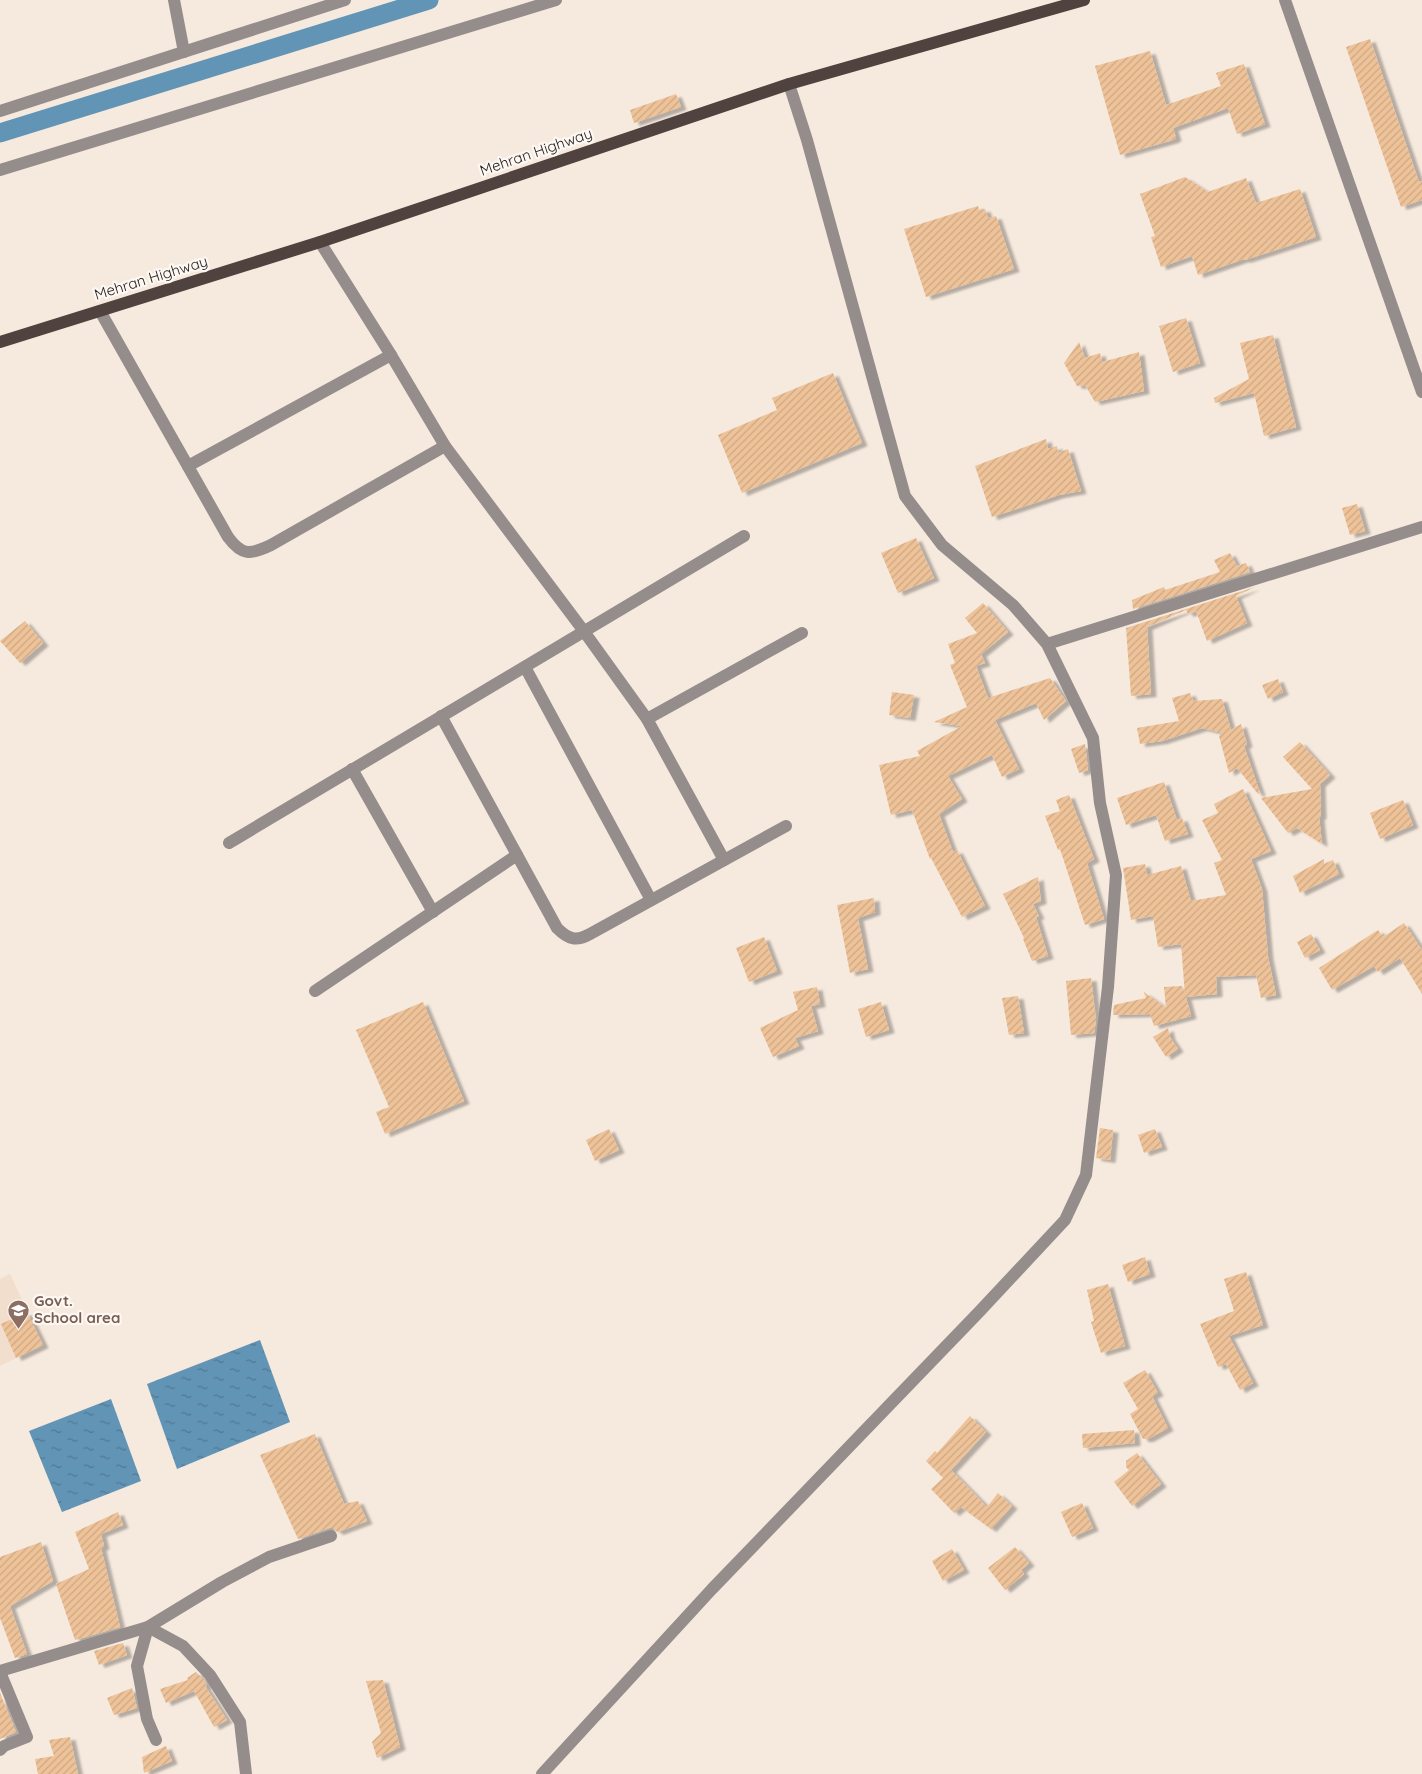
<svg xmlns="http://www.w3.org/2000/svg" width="1422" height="1774" font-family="Quicksand,sans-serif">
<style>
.built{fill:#f1decc}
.water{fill:url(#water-ripples)}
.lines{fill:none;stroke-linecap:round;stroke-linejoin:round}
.canal{stroke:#6294b6;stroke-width:19}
.building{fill:url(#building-hatch);filter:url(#shadow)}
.minor{stroke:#958d8b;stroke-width:12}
.major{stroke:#4f423f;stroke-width:12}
.labels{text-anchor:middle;stroke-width:4.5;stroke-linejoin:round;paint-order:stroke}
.street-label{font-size:15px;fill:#28231e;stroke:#fdf8f3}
.education-label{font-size:15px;font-weight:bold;fill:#785e54;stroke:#fdf8f3;text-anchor:start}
</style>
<defs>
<pattern id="water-ripples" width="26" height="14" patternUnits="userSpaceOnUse" patternTransform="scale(1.25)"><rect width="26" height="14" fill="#6294b6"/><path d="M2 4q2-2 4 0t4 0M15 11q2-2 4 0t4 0" fill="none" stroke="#517893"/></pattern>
<pattern id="building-hatch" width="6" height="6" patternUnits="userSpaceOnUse" patternTransform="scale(1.25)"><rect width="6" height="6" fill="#efc399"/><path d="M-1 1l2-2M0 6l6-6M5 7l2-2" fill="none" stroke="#cda783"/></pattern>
<filter id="shadow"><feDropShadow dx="5.5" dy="3" stdDeviation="1" flood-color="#0004"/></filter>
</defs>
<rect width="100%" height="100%" fill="#f6e9dd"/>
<path class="built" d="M 10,1274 L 43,1345 L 0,1366 L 0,1279 Z"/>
<g class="water">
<path d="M 260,1340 L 290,1422 L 177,1469 L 147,1384 Z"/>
<path d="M 111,1399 L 141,1481 L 62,1512 L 29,1431 Z"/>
</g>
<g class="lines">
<path class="canal" d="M 0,133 L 429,0"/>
</g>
<g class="building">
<path d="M 1370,39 L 1419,182 L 1422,181 L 1422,200 L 1401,207 L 1346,47 Z"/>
<path d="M 1150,51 L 1166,105 L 1221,86 L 1216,73 L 1244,64 L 1265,124 L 1237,134 L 1228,108 L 1173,128 L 1176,138 L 1173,140 L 1120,155 L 1095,66 Z"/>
<path d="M 676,94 L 681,107 L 634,123 L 630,110 Z"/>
<path d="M 1185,177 L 1208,192 L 1246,178 L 1256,203 L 1300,189 L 1316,237 L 1245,260 L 1244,259 L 1198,275 L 1192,256 L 1161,267 L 1151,237 L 1155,236 L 1140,194 Z"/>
<path d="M 978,206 L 979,210 L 985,209 L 988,218 L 996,216 L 1014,269 L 926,297 L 904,229 Z"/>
<path d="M 1186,318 L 1200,363 L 1173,372 L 1159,326 Z"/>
<path d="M 1273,335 L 1296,427 L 1264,436 L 1254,393 L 1215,403 L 1214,398 L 1249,379 L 1240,343 Z"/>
<path d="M 1079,342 L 1085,358 L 1100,353 L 1102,362 L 1139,352 L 1144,391 L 1095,402 L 1085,385 L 1077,386 L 1064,363 Z"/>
<path d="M 833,373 L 862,443 L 742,493 L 718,435 L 777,410 L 772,398 Z"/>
<path d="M 1046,439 L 1048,449 L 1057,446 L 1058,453 L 1068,449 L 1081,491 L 1059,495 L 992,517 L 975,466 Z"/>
<path d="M 1357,504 L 1365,531 L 1350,535 L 1342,508 Z"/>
<path d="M 916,538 L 934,578 L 898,593 L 881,553 Z"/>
<path d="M 1230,553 L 1237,566 L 1246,563 L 1250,572 L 1133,609 L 1132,600 L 1164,587 L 1165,590 L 1220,572 L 1214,560 Z"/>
<path d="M 1255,587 L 1236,596 L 1247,623 L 1207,641 L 1196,611 L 1188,614 L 1186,610 L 1147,627 L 1151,694 L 1131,696 L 1126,628 Z"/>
<path d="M 983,603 L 1008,632 L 981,654 L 985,663 L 976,666 L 988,698 L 1050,678 L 1066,701 L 1044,720 L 1036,703 L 995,720 L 1019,769 L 1002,777 L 992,755 L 948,776 L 962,799 L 939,814 L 953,852 L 957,850 L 985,906 L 962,917 L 931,858 L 930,859 L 912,810 L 891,815 L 879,765 L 920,756 L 917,751 L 962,726 L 934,722 L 967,707 L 950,665 L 955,663 L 948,644 L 977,633 L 965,618 Z"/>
<path d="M 25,621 L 43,643 L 20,663 L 0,641 Z"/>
<path d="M 1278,679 L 1283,692 L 1268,699 L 1262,685 Z"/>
<path d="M 892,692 L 914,695 L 910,718 L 889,715 Z"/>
<path d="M 1190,693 L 1193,701 L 1222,699 L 1231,730 L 1241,724 L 1247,744 L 1244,746 L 1260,793 L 1258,794 L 1237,768 L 1229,773 L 1219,736 L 1223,733 L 1202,728 L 1162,741 L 1140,744 L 1137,728 L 1179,721 L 1172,698 Z"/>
<path d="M 1300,742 L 1330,775 L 1320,784 L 1321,816 L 1319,817 L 1322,844 L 1297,828 L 1288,833 L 1261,798 L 1312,789 L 1283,757 Z"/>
<path d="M 1085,744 L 1088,770 L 1079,773 L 1071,749 Z"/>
<path d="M 1164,782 L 1177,820 L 1182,818 L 1188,834 L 1165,841 L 1156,815 L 1126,825 L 1117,798 Z"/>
<path d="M 1243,789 L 1271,851 L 1251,859 L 1262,889 L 1268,957 L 1276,995 L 1261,998 L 1256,975 L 1216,977 L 1217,994 L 1186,997 L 1191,1016 L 1154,1026 L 1150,1014 L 1113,1015 L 1114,1005 L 1146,998 L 1144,992 L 1166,1008 L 1164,987 L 1182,986 L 1185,995 L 1181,944 L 1158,947 L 1153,916 L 1131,920 L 1123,868 L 1145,864 L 1147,875 L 1181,866 L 1191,901 L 1226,895 L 1214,863 L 1222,860 L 1202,820 L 1218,813 L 1214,804 Z"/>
<path d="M 1069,795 L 1094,859 L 1087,863 L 1104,919 L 1085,925 L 1060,849 L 1058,850 L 1045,816 L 1060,811 L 1056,800 Z"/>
<path d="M 1403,800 L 1413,825 L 1380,839 L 1370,813 Z"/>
<path d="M 1324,859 L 1324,864 L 1333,860 L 1339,874 L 1300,893 L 1293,876 Z"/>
<path d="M 1038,877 L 1041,901 L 1033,904 L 1039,916 L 1036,917 L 1048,956 L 1032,961 L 1023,939 L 1024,938 L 1003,894 Z"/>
<path d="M 874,898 L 875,912 L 858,918 L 868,969 L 850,973 L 837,905 Z"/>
<path d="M 1404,923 L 1422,950 L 1422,994 L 1400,958 L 1378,972 L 1374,966 L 1332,990 L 1319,968 L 1378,930 L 1383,937 Z"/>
<path d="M 1311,934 L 1320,950 L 1305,958 L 1297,942 Z"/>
<path d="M 764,937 L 777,971 L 749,982 L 736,948 Z"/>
<path d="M 1091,978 L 1096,1020 L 1094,1033 L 1071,1035 L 1066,981 Z"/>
<path d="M 817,987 L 820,1004 L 811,1006 L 818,1031 L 795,1038 L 799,1046 L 773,1057 L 760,1028 L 798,1010 L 793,992 Z"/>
<path d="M 1018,996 L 1024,1033 L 1009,1035 L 1002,998 Z"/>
<path d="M 423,1002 L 464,1101 L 385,1134 L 376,1112 L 389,1107 L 356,1030 Z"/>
<path d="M 881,1002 L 889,1030 L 866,1037 L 858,1009 Z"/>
<path d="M 1168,1028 L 1170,1037 L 1178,1049 L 1166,1057 L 1153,1037 Z"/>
<path d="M 1100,1128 L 1113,1130 L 1110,1160 L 1096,1158 Z"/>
<path d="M 609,1129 L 619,1150 L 595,1161 L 586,1140 Z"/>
<path d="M 1155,1129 L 1162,1147 L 1144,1153 L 1138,1135 Z"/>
<path d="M 1145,1257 L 1150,1274 L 1128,1282 L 1122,1265 Z"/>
<path d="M 1246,1272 L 1263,1325 L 1229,1336 L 1253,1383 L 1240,1390 L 1226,1364 L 1218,1367 L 1200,1324 L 1234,1311 L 1224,1279 Z"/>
<path d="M 1108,1284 L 1125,1346 L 1101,1353 L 1091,1322 L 1094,1321 L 1087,1290 Z"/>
<path d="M 27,1312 L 43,1345 L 16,1358 L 1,1324 Z"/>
<path d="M 1145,1370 L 1158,1393 L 1152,1396 L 1168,1428 L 1148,1439 L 1143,1439 L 1130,1414 L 1138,1409 L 1123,1383 Z"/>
<path d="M 970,1416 L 986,1432 L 951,1470 L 987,1507 L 998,1493 L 1012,1506 L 991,1529 L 961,1507 L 954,1513 L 931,1489 L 943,1478 L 926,1461 L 935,1451 L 937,1453 Z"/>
<path d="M 1134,1430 L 1135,1443 L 1083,1448 L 1082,1434 Z"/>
<path d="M 315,1434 L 344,1504 L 358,1501 L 367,1521 L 338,1532 L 333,1528 L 329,1528 L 298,1539 L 260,1455 Z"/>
<path d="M 1137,1453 L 1161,1484 L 1132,1506 L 1114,1482 L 1129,1470 L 1126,1467 L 1126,1461 Z"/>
<path d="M 1082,1503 L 1093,1528 L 1072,1537 L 1061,1512 Z"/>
<path d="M 118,1512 L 123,1525 L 101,1534 L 104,1546 L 101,1548 L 120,1627 L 75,1640 L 56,1584 L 89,1569 L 75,1532 Z"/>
<path d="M 41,1542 L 53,1581 L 10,1606 L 27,1654 L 15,1658 L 0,1618 L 0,1557 Z"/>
<path d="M 1015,1547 L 1029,1563 L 1021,1570 L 1024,1574 L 1005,1590 L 988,1568 Z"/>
<path d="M 952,1549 L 964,1570 L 943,1581 L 932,1561 Z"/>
<path d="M 123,1643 L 127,1655 L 99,1665 L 94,1651 Z"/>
<path d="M 196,1672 L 204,1680 L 207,1685 L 205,1686 L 227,1720 L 214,1727 L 194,1691 L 166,1703 L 160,1689 L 188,1680 L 187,1678 Z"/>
<path d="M 383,1680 L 400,1747 L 377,1758 L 372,1742 L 381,1733 L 366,1681 Z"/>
<path d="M 132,1688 L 137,1708 L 114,1715 L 107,1698 Z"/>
<path d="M 0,1693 L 16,1732 L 0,1739 Z"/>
<path d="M 70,1737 L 78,1774 L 38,1774 L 35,1759 L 54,1756 L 49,1740 Z"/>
<path d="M 166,1746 L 172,1761 L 144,1773 L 142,1757 Z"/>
</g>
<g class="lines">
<g class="minor">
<path d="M 174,0 L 184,52"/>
<path d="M 1285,0 L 1422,392"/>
<path d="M 0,111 L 345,0"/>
<path d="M 0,170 L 556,0"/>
<path d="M 320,242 L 391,355 L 445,446 L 583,630 L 647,719 L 724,860"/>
<path d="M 100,311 L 228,537 C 242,556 250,555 271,545 L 445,446"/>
<path d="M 188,466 L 391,355"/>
<path d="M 1047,644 L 1422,527"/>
<path d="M 525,667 L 651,900"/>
<path d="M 441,716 L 557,928 C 568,939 576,942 590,934 L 786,826"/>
<path d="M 647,719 L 802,633"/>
<path d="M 352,769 L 433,912"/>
<path d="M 229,843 L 744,536"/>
<path d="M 315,991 L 517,855"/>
<path d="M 0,1671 L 148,1627 L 183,1646 L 210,1675 L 240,1722 L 246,1774"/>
<path d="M 0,1672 L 27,1737 L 4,1746 L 0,1750"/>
<path d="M 156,1740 L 147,1719 L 137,1666 L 148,1627 L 222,1582 L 269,1557 L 331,1536"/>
<path d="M 542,1774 L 712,1589 L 979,1312 L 1065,1220 L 1086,1175 L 1108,987 L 1116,875 L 1100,803 L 1093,738 L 1047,644 L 1013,605 L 942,545 L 905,496 L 807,140 L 789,84"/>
</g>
<path class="major" d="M 0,342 L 320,242 L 789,84 L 1084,0"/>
</g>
<defs>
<symbol id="school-pin" viewBox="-11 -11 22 30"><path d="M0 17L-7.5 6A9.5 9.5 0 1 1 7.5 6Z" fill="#8d6e63" stroke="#fdf8f3"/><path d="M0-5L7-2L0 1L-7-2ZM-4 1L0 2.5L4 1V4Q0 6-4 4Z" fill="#fff"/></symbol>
</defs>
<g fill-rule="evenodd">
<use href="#school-pin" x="6" y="1298" width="25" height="34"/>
</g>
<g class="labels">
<g class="street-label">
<text transform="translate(536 152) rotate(-19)" y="5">Mehran Highway</text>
<text transform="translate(151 278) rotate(-17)" y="5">Mehran Highway</text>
</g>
<g class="education-label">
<text x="34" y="1306">Govt.<tspan x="34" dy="17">School area</tspan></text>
</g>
</g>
</svg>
